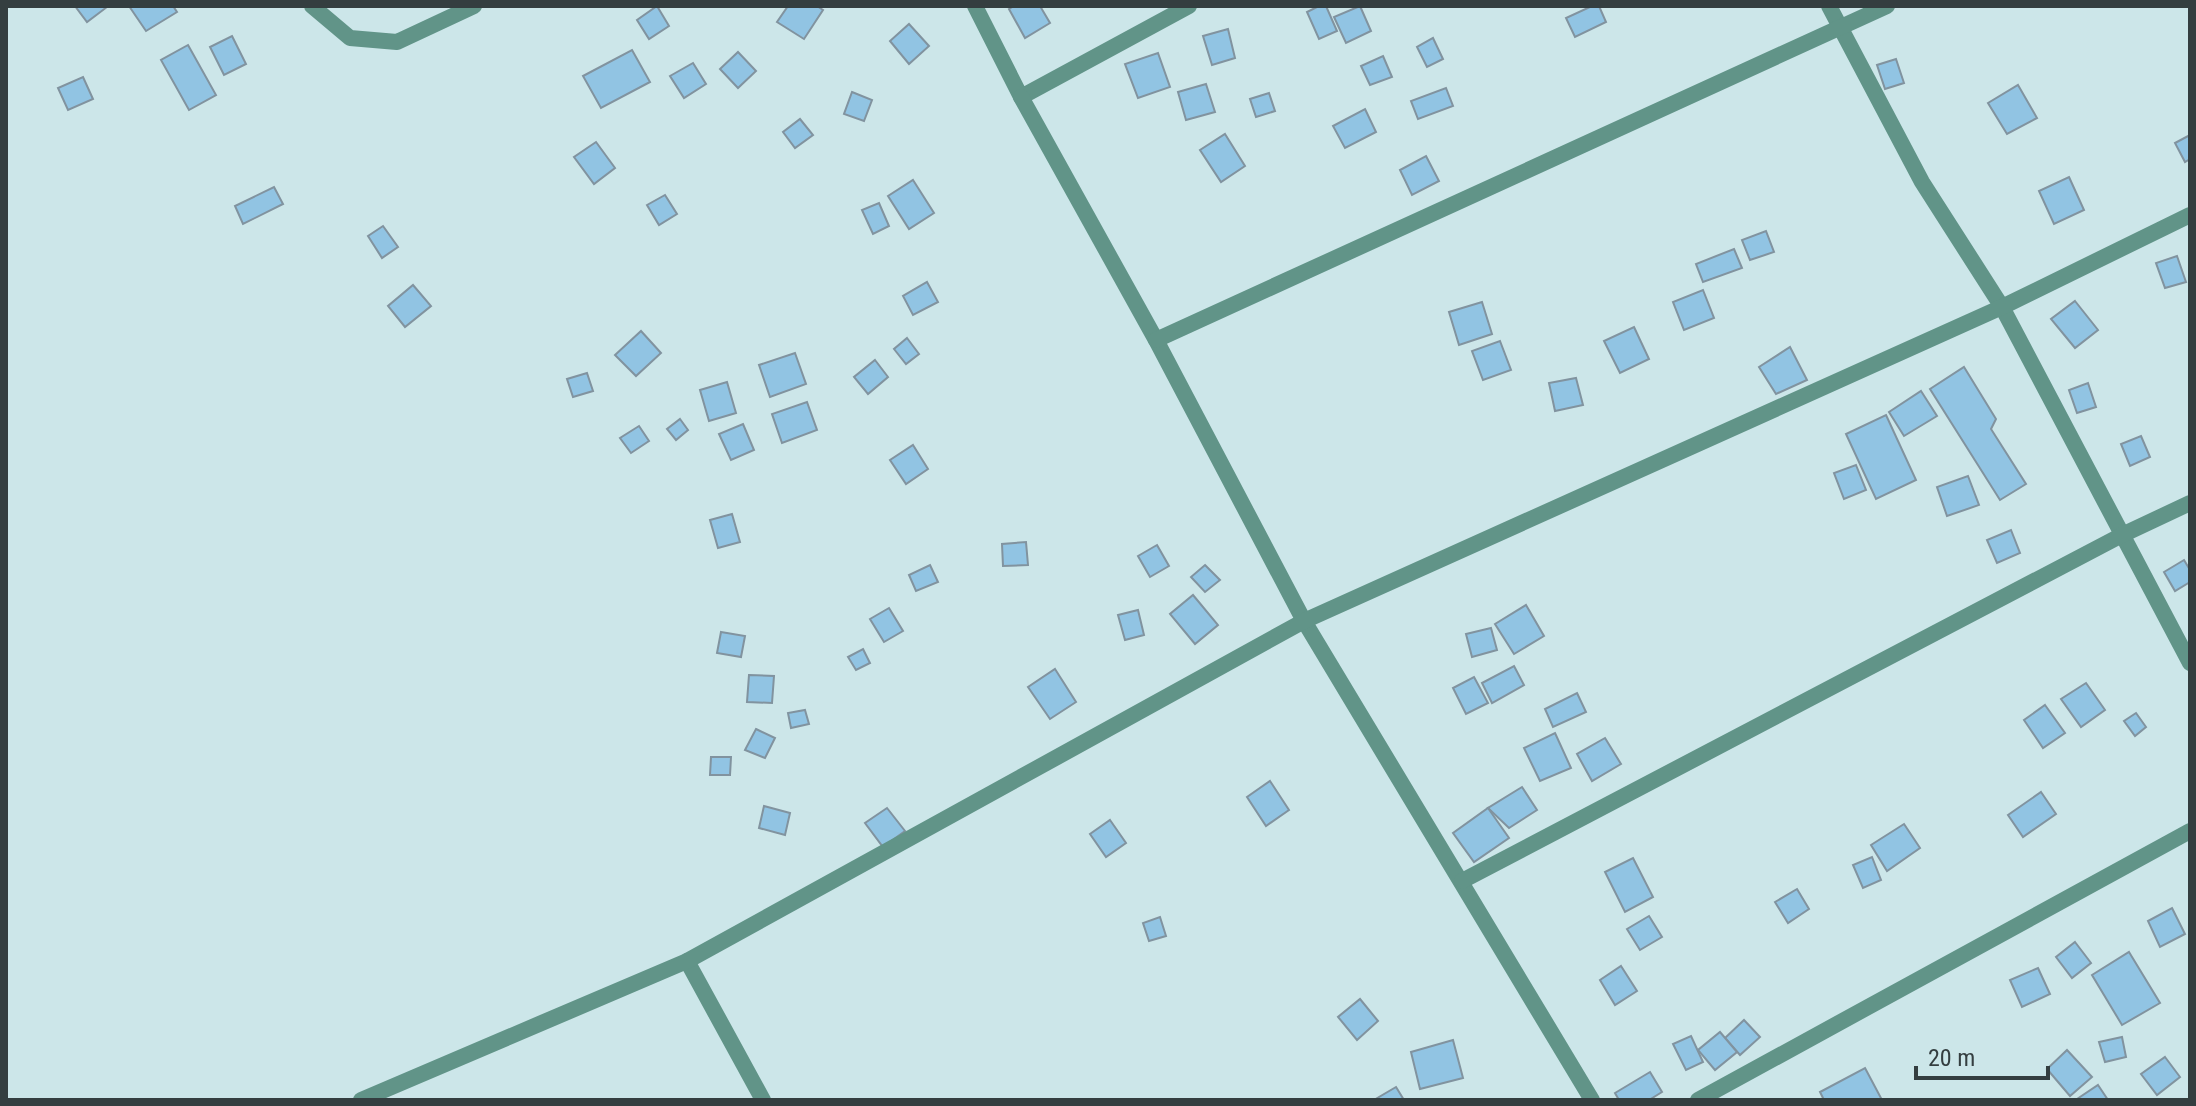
<svg xmlns="http://www.w3.org/2000/svg" width="2196" height="1106" font-family="'Roboto Condensed',sans-serif">
<style>
.building{fill:#91c4e3;stroke:#81939f;stroke-width:2}
.lines{fill:none;stroke-linecap:round;stroke-linejoin:round}
.street{stroke:#619488;stroke-width:16}
</style>
<rect width="100%" height="100%" fill="#cce6e9"/>
<g class="building">
<path d="M 75,6 L 106,6 L 107,7 L 87,22 Z"/>
<path d="M 129,6 L 173,6 L 177,12 L 146,31 Z"/>
<path d="M 657,6 L 669,26 L 649,39 L 637,20 Z"/>
<path d="M 788,6 L 817,6 L 823,10 L 804,39 L 777,22 Z"/>
<path d="M 1014,6 L 1040,6 L 1050,23 L 1025,38 L 1009,9 Z"/>
<path d="M 1319,6 L 1326,6 L 1337,31 L 1319,39 L 1307,12 Z"/>
<path d="M 1360,6 L 1371,31 L 1346,43 L 1334,17 Z"/>
<path d="M 1592,6 L 1599,6 L 1606,22 L 1575,37 L 1566,18 Z"/>
<path d="M 909,24 L 929,46 L 909,64 L 890,41 Z"/>
<path d="M 1228,29 L 1235,58 L 1212,65 L 1203,36 Z"/>
<path d="M 232,36 L 246,64 L 224,75 L 210,47 Z"/>
<path d="M 1433,38 L 1443,59 L 1427,67 L 1417,47 Z"/>
<path d="M 188,45 L 216,95 L 189,110 L 161,60 Z"/>
<path d="M 632,50 L 650,82 L 601,108 L 583,76 Z"/>
<path d="M 738,52 L 756,71 L 738,88 L 720,69 Z"/>
<path d="M 1158,53 L 1170,87 L 1138,98 L 1125,64 Z"/>
<path d="M 1383,56 L 1392,77 L 1370,85 L 1361,66 Z"/>
<path d="M 1896,59 L 1904,83 L 1885,89 L 1877,65 Z"/>
<path d="M 693,63 L 706,84 L 684,98 L 670,76 Z"/>
<path d="M 83,77 L 93,99 L 68,110 L 58,88 Z"/>
<path d="M 1206,84 L 1215,112 L 1186,120 L 1178,92 Z"/>
<path d="M 2018,85 L 2037,118 L 2007,134 L 1988,103 Z"/>
<path d="M 1446,88 L 1453,106 L 1418,119 L 1411,101 Z"/>
<path d="M 852,92 L 872,100 L 864,121 L 844,114 Z"/>
<path d="M 1269,93 L 1275,111 L 1256,117 L 1250,99 Z"/>
<path d="M 1365,109 L 1376,132 L 1345,148 L 1333,126 Z"/>
<path d="M 800,119 L 813,135 L 795,148 L 783,132 Z"/>
<path d="M 1225,134 L 1245,166 L 1221,182 L 1200,150 Z"/>
<path d="M 2190,135 L 2190,159 L 2185,162 L 2175,143 Z"/>
<path d="M 596,142 L 615,168 L 594,184 L 574,157 Z"/>
<path d="M 1426,156 L 1439,181 L 1412,195 L 1400,170 Z"/>
<path d="M 2069,177 L 2084,210 L 2054,224 L 2039,191 Z"/>
<path d="M 913,180 L 934,213 L 909,229 L 888,196 Z"/>
<path d="M 274,187 L 283,204 L 243,224 L 235,206 Z"/>
<path d="M 665,195 L 677,214 L 659,225 L 647,205 Z"/>
<path d="M 879,203 L 889,226 L 873,234 L 862,210 Z"/>
<path d="M 383,226 L 398,247 L 382,258 L 368,236 Z"/>
<path d="M 1766,231 L 1774,252 L 1750,260 L 1742,240 Z"/>
<path d="M 1734,249 L 1742,268 L 1703,282 L 1696,264 Z"/>
<path d="M 2177,256 L 2186,282 L 2165,288 L 2156,263 Z"/>
<path d="M 927,282 L 938,302 L 913,315 L 903,296 Z"/>
<path d="M 413,285 L 431,306 L 405,327 L 388,306 Z"/>
<path d="M 1703,290 L 1714,318 L 1684,330 L 1673,302 Z"/>
<path d="M 2075,301 L 2098,330 L 2075,348 L 2051,319 Z"/>
<path d="M 1482,302 L 1492,334 L 1459,345 L 1449,312 Z"/>
<path d="M 1634,327 L 1649,359 L 1620,373 L 1604,341 Z"/>
<path d="M 641,331 L 661,353 L 636,376 L 615,355 Z"/>
<path d="M 907,338 L 919,354 L 906,364 L 894,349 Z"/>
<path d="M 1500,341 L 1511,370 L 1483,380 L 1472,351 Z"/>
<path d="M 1790,347 L 1807,380 L 1776,394 L 1759,367 Z"/>
<path d="M 795,353 L 806,384 L 770,397 L 759,365 Z"/>
<path d="M 875,360 L 888,377 L 868,394 L 854,377 Z"/>
<path d="M 1964,367 L 1996,419 L 1991,429 L 2026,484 L 2000,500 L 1930,389 Z"/>
<path d="M 587,373 L 593,391 L 573,397 L 567,379 Z"/>
<path d="M 1576,378 L 1583,405 L 1555,411 L 1549,383 Z"/>
<path d="M 727,382 L 736,413 L 709,421 L 700,390 Z"/>
<path d="M 2088,383 L 2096,407 L 2077,413 L 2069,390 Z"/>
<path d="M 1921,391 L 1937,416 L 1904,436 L 1889,412 Z"/>
<path d="M 807,402 L 817,430 L 782,443 L 772,414 Z"/>
<path d="M 1886,415 L 1916,480 L 1876,499 L 1846,434 Z"/>
<path d="M 680,419 L 688,430 L 676,440 L 667,429 Z"/>
<path d="M 743,424 L 754,450 L 731,460 L 719,434 Z"/>
<path d="M 639,426 L 649,441 L 631,453 L 620,438 Z"/>
<path d="M 2141,436 L 2150,457 L 2130,466 L 2121,444 Z"/>
<path d="M 913,445 L 928,469 L 906,484 L 890,460 Z"/>
<path d="M 1856,465 L 1866,490 L 1844,499 L 1834,473 Z"/>
<path d="M 1968,476 L 1979,505 L 1947,516 L 1937,487 Z"/>
<path d="M 732,514 L 740,542 L 718,548 L 710,520 Z"/>
<path d="M 2011,530 L 2020,553 L 1997,563 L 1987,540 Z"/>
<path d="M 1026,542 L 1028,565 L 1003,566 L 1002,544 Z"/>
<path d="M 1157,545 L 1169,566 L 1150,577 L 1138,556 Z"/>
<path d="M 2184,560 L 2190,570 L 2190,582 L 2175,591 L 2164,572 Z"/>
<path d="M 930,565 L 938,582 L 916,591 L 909,575 Z"/>
<path d="M 1205,565 L 1220,580 L 1205,592 L 1191,577 Z"/>
<path d="M 1193,595 L 1218,625 L 1195,644 L 1170,614 Z"/>
<path d="M 1526,605 L 1544,636 L 1514,654 L 1495,624 Z"/>
<path d="M 889,608 L 903,631 L 884,642 L 870,619 Z"/>
<path d="M 1138,610 L 1144,635 L 1125,640 L 1118,615 Z"/>
<path d="M 1491,628 L 1497,650 L 1472,657 L 1466,634 Z"/>
<path d="M 721,632 L 745,636 L 741,657 L 717,653 Z"/>
<path d="M 863,649 L 870,663 L 856,670 L 848,657 Z"/>
<path d="M 1514,666 L 1524,685 L 1492,703 L 1482,683 Z"/>
<path d="M 1055,669 L 1076,702 L 1050,719 L 1028,687 Z"/>
<path d="M 749,675 L 774,676 L 772,703 L 747,702 Z"/>
<path d="M 1474,677 L 1488,703 L 1466,714 L 1453,688 Z"/>
<path d="M 2086,683 L 2105,710 L 2081,727 L 2061,699 Z"/>
<path d="M 1577,693 L 1586,712 L 1553,727 L 1545,709 Z"/>
<path d="M 2045,705 L 2065,733 L 2043,748 L 2024,720 Z"/>
<path d="M 805,710 L 809,724 L 791,728 L 788,713 Z"/>
<path d="M 2136,713 L 2146,727 L 2135,736 L 2124,721 Z"/>
<path d="M 756,729 L 775,738 L 765,758 L 745,750 Z"/>
<path d="M 1555,733 L 1571,768 L 1540,781 L 1524,748 Z"/>
<path d="M 1605,738 L 1621,764 L 1592,781 L 1577,754 Z"/>
<path d="M 711,757 L 731,757 L 730,775 L 710,775 Z"/>
<path d="M 1270,781 L 1289,810 L 1266,826 L 1247,797 Z"/>
<path d="M 1522,787 L 1537,810 L 1509,828 L 1488,808 Z"/>
<path d="M 2041,792 L 2056,814 L 2023,837 L 2008,815 Z"/>
<path d="M 764,806 L 790,813 L 785,835 L 759,828 Z"/>
<path d="M 887,808 L 905,831 L 883,847 L 865,823 Z"/>
<path d="M 1488,808 L 1509,838 L 1474,862 L 1453,833 Z"/>
<path d="M 1110,820 L 1126,843 L 1106,857 L 1090,834 Z"/>
<path d="M 1904,824 L 1920,848 L 1887,871 L 1871,845 Z"/>
<path d="M 1872,857 L 1881,880 L 1863,888 L 1853,865 Z"/>
<path d="M 1633,858 L 1653,897 L 1625,912 L 1605,872 Z"/>
<path d="M 1797,889 L 1809,909 L 1788,923 L 1775,902 Z"/>
<path d="M 2172,908 L 2185,934 L 2160,947 L 2148,921 Z"/>
<path d="M 1649,916 L 1662,937 L 1640,950 L 1627,929 Z"/>
<path d="M 1160,917 L 1166,936 L 1149,941 L 1143,923 Z"/>
<path d="M 2075,942 L 2091,963 L 2072,978 L 2056,957 Z"/>
<path d="M 2129,952 L 2160,1003 L 2122,1025 L 2092,975 Z"/>
<path d="M 1621,966 L 1637,991 L 1615,1005 L 1600,980 Z"/>
<path d="M 2038,968 L 2050,994 L 2022,1007 L 2010,980 Z"/>
<path d="M 1360,999 L 1378,1021 L 1357,1040 L 1338,1017 Z"/>
<path d="M 1744,1020 L 1760,1037 L 1740,1055 L 1725,1038 Z"/>
<path d="M 1720,1032 L 1737,1052 L 1715,1070 L 1698,1050 Z"/>
<path d="M 1691,1036 L 1703,1062 L 1686,1070 L 1673,1044 Z"/>
<path d="M 2122,1037 L 2126,1057 L 2105,1062 L 2099,1042 Z"/>
<path d="M 1453,1040 L 1463,1078 L 1420,1089 L 1411,1052 Z"/>
<path d="M 2067,1050 L 2092,1077 L 2070,1096 L 2047,1069 Z"/>
<path d="M 2165,1057 L 2180,1077 L 2157,1095 L 2141,1074 Z"/>
<path d="M 1865,1068 L 1882,1100 L 1824,1100 L 1820,1092 Z"/>
<path d="M 1650,1072 L 1662,1092 L 1649,1100 L 1619,1100 L 1615,1093 Z"/>
<path d="M 2098,1085 L 2108,1100 L 2077,1099 Z"/>
<path d="M 1396,1087 L 1404,1100 L 1374,1100 Z"/>
</g>
<g class="lines">
<g class="street">
<path d="M 312,6 L 350,38 L 397,42 L 474,6"/>
<path d="M 975,6 L 1021,97 L 1189,6"/>
<path d="M 1829,6 L 1922,182 L 2002,307 L 2190,663"/>
<path d="M 1021,97 L 1156,340 L 1304,621 L 1592,1100"/>
<path d="M 1156,340 L 1887,6"/>
<path d="M 1462,881 L 2122,535 L 2190,503"/>
<path d="M 687,961 L 763,1100"/>
<path d="M 361,1100 L 687,961 L 1304,621 L 2002,307 L 2190,215"/>
<path d="M 1698,1100 L 2190,831"/>
</g>
</g>
<rect width="2196" height="1106" fill="none" stroke="#343e40" stroke-width="16"/>
<path d="M1916 1066v12h132v-12" fill="none" stroke="#343e40" stroke-width="4"/>
<text x="1928" y="1066" font-size="24" fill="#343e40" stroke="#cce6e9" stroke-width="6" paint-order="stroke">20 m</text>
</svg>
